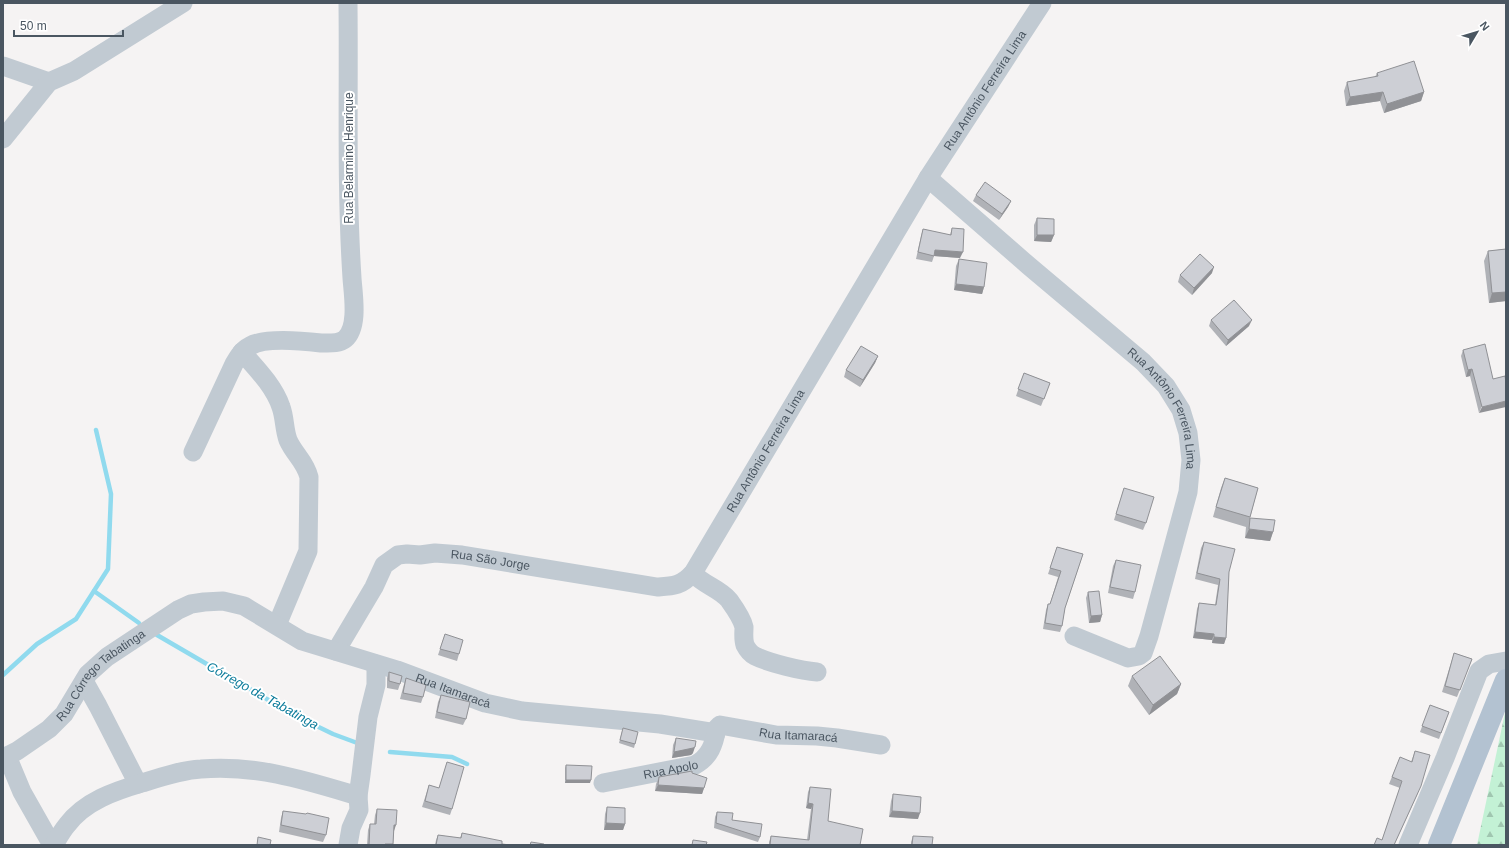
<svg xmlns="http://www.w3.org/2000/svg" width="1509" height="848" font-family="Helvetica,sans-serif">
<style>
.forest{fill:url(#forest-firs)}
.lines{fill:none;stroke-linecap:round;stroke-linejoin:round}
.stream{stroke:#90daee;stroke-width:4.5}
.minor{stroke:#c1cad2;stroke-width:19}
.major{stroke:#b3c2d1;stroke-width:22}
.wall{fill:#b0b2b7}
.shaded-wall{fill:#909195}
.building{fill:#cdcfd5;stroke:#909195}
.labels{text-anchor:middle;stroke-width:4;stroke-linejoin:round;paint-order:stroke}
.street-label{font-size:12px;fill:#4a5661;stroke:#fff}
.water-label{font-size:13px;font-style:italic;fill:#0c7c9b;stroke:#fff}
</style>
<defs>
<pattern id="forest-firs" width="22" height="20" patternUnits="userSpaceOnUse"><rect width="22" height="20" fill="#c3f1d5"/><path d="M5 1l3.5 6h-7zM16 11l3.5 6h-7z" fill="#a0c6b0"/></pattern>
</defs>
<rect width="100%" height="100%" fill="#f5f3f3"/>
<path class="forest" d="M 1506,708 L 1506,845 L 1477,845 Z"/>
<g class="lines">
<g class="stream">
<path d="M 94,591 L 139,623"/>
<path d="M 157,635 L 296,716 L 333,734 L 360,744"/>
<path d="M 3,675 L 37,644 L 76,619 L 108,569 L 111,494 L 96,430"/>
<path d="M 390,752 L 452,757 L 467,764"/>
</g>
<g class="minor">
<path d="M 3,66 L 49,82"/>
<path d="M 3,139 L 49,82 L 74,71 L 183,3"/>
<path id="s1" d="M 928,178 L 1029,266 L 1143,362 L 1166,386 L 1181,410 L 1188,433 L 1191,460 L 1188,492 L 1149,636 L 1143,653 L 1139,656 L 1128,658 L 1074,636"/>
<path d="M 242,352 C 256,368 274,386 281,407 C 285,418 284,429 288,440 C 294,454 305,461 309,477 L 308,551 L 277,625"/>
<path d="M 193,452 L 234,364 C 238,357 242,350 250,346 C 265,337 304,341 321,343 C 329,343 339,344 345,339 C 359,327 353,294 352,278 C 346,186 349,95 348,3"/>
<path d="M 693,573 C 703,585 719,588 729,600 C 734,607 742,618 744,627 C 744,633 743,639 745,645 C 747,649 751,654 755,656 C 769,663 802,671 817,672"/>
<path id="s2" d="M 336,651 L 374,587 L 384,565 L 398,555 L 407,554 L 420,555 L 435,553 L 462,555 L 657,587 C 674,586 681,586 693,573 L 928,178 L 1042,3"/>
<path d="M 84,681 L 98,706 L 138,784"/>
<path d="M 7,756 L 22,792 L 52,845"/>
<path id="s3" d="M 3,758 L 17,751 L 49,729 L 64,714 L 88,674 L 107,657 L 178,610 L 191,604 L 204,602 L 223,601 L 244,606 L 302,641 L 397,670 L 485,703 L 522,711 L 660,724 L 716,733"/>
<path id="s4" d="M 603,783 L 695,765 C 710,757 714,744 717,728 L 720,725 L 776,735 L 817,736 L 837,738 L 881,745"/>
<path d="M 54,845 C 58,838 62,831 67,825 C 85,801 115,791 142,783 C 161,777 182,770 201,769 C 255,764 308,781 358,796"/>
<path d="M 348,845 L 351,828 L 359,810 L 358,796 L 361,775 L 368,717 L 376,685 L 376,664"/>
<path d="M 1408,845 L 1445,758 L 1479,671 L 1489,664 L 1506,661"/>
</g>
<path class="major" d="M 1439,845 L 1506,680"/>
</g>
<g class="wall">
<path d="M 1377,73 L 1424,92 L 1421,101 L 1384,113 L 1380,101 L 1346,106 L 1344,91 L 1347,82 L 1375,77 Z"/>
<path d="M 976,195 L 1011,201 L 1008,207 L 999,220 L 973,201 Z"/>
<path d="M 1037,218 L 1054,235 L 1051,242 L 1034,241 L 1034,225 Z"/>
<path d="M 952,228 L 960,258 L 934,256 L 932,262 L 916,259 L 921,236 L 923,229 L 950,235 Z"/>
<path d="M 1506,249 L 1506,301 L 1489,303 L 1484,261 L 1488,251 Z"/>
<path d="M 959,259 L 984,287 L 982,294 L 954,290 L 956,266 Z"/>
<path d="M 1212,273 L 1192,295 L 1178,282 L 1180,275 Z"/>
<path d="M 1211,320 L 1249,326 L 1226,346 L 1209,326 Z"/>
<path d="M 1463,350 L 1493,379 L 1479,413 L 1470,376 L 1466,377 L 1461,356 Z"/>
<path d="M 878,356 L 875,363 L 860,387 L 844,377 L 846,370 Z"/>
<path d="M 1024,373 L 1050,383 L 1041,406 L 1016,396 Z"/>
<path d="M 1225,478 L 1258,488 L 1250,518 L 1273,532 L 1270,541 L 1245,538 L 1246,527 L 1213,517 L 1221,488 Z"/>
<path d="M 1124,488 L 1146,523 L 1143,530 L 1114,520 Z"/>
<path d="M 1204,542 L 1229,572 L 1226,638 L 1224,644 L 1212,643 L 1212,640 L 1193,638 L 1197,609 L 1199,603 L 1215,605 L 1218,585 L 1195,579 L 1201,548 Z"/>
<path d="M 1057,547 L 1083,554 L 1065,608 L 1062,626 L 1060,632 L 1043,629 L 1046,610 L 1048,604 L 1050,604 L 1058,577 L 1048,574 Z"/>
<path d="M 1116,560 L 1135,592 L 1133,599 L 1108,593 L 1113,566 Z"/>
<path d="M 1088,592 L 1102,615 L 1100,622 L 1089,623 L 1086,598 Z"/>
<path d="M 445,634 L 459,654 L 457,661 L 438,655 Z"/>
<path d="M 1454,653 L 1472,659 L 1457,697 L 1442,692 Z"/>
<path d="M 389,672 L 400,684 L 398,690 L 387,688 L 387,678 Z"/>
<path d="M 1132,676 L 1181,684 L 1177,694 L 1149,715 L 1128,686 Z"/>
<path d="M 406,678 L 423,697 L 421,703 L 400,699 L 404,684 Z"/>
<path d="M 441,695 L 466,719 L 463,725 L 435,718 L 438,702 Z"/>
<path d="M 1430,705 L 1449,712 L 1439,739 L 1420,732 Z"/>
<path d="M 622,731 L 635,744 L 634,748 L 619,743 Z"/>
<path d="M 676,738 L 693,753 L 691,755 L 672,758 L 673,745 Z"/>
<path d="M 1415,751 L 1418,793 L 1394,845 L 1374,845 L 1382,840 L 1400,788 L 1389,784 L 1400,757 L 1411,762 Z"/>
<path d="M 447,762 L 452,809 L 450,815 L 422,807 L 429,785 L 439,788 Z"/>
<path d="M 566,765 L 590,783 L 565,783 L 565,768 Z"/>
<path d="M 692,773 L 704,788 L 702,794 L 655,791 L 656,784 L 659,777 Z"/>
<path d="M 810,787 L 828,821 L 860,845 L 769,845 L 769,842 L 771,836 L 807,840 L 811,809 L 806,808 L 808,792 Z"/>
<path d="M 893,794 L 918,819 L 889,817 L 891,801 Z"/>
<path d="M 607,807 L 625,824 L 623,830 L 604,830 L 605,814 Z"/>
<path d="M 377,809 L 394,831 L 393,845 L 367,845 L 368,830 L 370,824 L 374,824 L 375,815 Z"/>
<path d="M 283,811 L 326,835 L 323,842 L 279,832 L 281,818 Z"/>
<path d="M 717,812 L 760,837 L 758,842 L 714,828 L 715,817 Z"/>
<path d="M 462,833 L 502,844 L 510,845 L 435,845 L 436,840 L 438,835 L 460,838 Z"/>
<path d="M 913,836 L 932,845 L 911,845 L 911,842 Z"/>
</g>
<g class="shaded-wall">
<path d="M 1383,92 L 1380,101 L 1346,106 L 1350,97 Z"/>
<path d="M 1424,92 L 1421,101 L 1384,113 L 1387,104 Z"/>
<path d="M 1011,201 L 1008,207 L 999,220 L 1002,214 Z"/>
<path d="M 1037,235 L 1054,235 L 1051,242 L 1034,241 Z"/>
<path d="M 935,250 L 963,252 L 960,258 L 934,256 Z"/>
<path d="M 1214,267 L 1212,273 L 1192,295 L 1194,288 Z"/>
<path d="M 956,284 L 984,287 L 982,294 L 954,290 Z"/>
<path d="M 1506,292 L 1506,301 L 1489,303 L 1492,293 Z"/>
<path d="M 1252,320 L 1249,326 L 1226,346 L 1228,340 Z"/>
<path d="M 878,356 L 875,363 L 860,387 L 863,380 Z"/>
<path d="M 1472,369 L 1470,376 L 1466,377 L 1468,370 Z"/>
<path d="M 1506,401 L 1506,407 L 1479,413 L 1482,407 Z"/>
<path d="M 1249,529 L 1273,532 L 1270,541 L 1245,538 Z"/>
<path d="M 1102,615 L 1100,622 L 1089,623 L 1091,616 Z"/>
<path d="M 1195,632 L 1214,634 L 1212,640 L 1193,638 Z"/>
<path d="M 1214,637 L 1226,638 L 1224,644 L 1212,643 Z"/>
<path d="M 1181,684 L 1177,694 L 1149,715 L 1153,705 Z"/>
<path d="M 695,747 L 693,753 L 691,755 L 672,758 L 674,752 Z"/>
<path d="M 566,780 L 591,780 L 590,783 L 565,783 Z"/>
<path d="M 658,785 L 704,788 L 702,794 L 655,791 Z"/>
<path d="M 808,803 L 813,804 L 811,809 L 806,808 Z"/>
<path d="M 892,811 L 920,813 L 918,819 L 889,817 Z"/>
<path d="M 606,823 L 625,824 L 623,830 L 604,830 Z"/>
<path d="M 394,825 L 396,825 L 394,831 L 392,831 Z"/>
<rect x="385" y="844" width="8" height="1"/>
</g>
<g class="building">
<path d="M 1414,61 L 1424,92 L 1387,104 L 1383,92 L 1350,97 L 1347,82 L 1378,76 L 1377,73 Z"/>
<path d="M 985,182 L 1011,201 L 1002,214 L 976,195 Z"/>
<path d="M 1037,218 L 1054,219 L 1054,235 L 1037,235 Z"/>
<path d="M 952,228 L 964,229 L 963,252 L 935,250 L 934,256 L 918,252 L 923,229 L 951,235 Z"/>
<path d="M 1506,249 L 1506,292 L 1492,293 L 1488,251 Z"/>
<path d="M 1200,254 L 1214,267 L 1194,288 L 1180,275 Z"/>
<path d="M 959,259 L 987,263 L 984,287 L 956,284 Z"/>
<path d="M 1234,300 L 1252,320 L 1228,340 L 1211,320 Z"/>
<path d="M 1485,344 L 1493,379 L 1505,376 L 1506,382 L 1506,401 L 1482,407 L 1472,369 L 1468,370 L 1463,350 Z"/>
<path d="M 861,346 L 878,356 L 863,380 L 846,370 Z"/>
<path d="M 1024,373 L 1050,383 L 1044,399 L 1018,389 Z"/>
<path d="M 1225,478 L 1258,488 L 1250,517 L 1216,507 Z"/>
<path d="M 1124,488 L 1154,497 L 1146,523 L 1116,514 Z"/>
<path d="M 1250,518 L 1275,520 L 1273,532 L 1249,529 Z"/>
<path d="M 1204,542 L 1235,549 L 1229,572 L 1226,638 L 1214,637 L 1214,634 L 1195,632 L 1199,603 L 1216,605 L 1220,579 L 1197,573 Z"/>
<path d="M 1057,547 L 1083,554 L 1065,608 L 1062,626 L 1045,623 L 1048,604 L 1050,604 L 1061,571 L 1050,568 Z"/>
<path d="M 1116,560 L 1141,565 L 1135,592 L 1110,587 Z"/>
<path d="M 1099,591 L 1102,615 L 1091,616 L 1088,592 Z"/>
<path d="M 445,634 L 463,640 L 459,654 L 440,649 Z"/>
<path d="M 1454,653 L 1472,659 L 1460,690 L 1445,686 Z"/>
<path d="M 1160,656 L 1181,684 L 1153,705 L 1132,676 Z"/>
<path d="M 389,672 L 402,676 L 400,684 L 389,681 Z"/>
<path d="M 406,678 L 426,685 L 423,697 L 403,693 Z"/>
<path d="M 441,695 L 470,702 L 466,719 L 437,712 Z"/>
<path d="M 1430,705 L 1449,712 L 1441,733 L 1422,726 Z"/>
<path d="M 623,728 L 638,732 L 635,744 L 620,740 Z"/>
<path d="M 676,738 L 696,741 L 695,747 L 693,748 L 674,752 Z"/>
<path d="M 1415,751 L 1430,755 L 1421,786 L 1394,845 L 1374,845 L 1377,838 L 1382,840 L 1402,781 L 1392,777 L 1400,757 L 1412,762 Z"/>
<path d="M 447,762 L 464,767 L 452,809 L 425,801 L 429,785 L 439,788 Z"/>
<path d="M 566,765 L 592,766 L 591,780 L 566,780 Z"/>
<path d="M 692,771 L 692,773 L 707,778 L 704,788 L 658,785 L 659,777 Z"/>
<path d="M 810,787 L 831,789 L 828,821 L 863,829 L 860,845 L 770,845 L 771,836 L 809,840 L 813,804 L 808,803 Z"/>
<path d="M 893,794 L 921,797 L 920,813 L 892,811 Z"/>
<path d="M 607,807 L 625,808 L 625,824 L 606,823 Z"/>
<path d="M 377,809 L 397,810 L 396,825 L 394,825 L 393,844 L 385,844 L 385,845 L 369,845 L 370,824 L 376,824 Z"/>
<path d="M 283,811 L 306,814 L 307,813 L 329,818 L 326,835 L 281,825 Z"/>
<path d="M 717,812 L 733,813 L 732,820 L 762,824 L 760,837 L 716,823 Z"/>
<path d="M 462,833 L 502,841 L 502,844 L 510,845 L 436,845 L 438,835 L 461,838 Z"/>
<path d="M 913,836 L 933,837 L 932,845 L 912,845 Z"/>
<path d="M 258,837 L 271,840 L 270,845 L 257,845 Z"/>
<path d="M 693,840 L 707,842 L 706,845 L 692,845 Z"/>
<path d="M 531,842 L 544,844 L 544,845 L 530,845 Z"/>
</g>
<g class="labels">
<g class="street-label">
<text dy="4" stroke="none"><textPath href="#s2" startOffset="982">Rua Antônio Ferreira Lima</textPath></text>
<text transform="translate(349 158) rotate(-90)" y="4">Rua Belarmino Henrique</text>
<text dy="4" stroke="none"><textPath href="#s1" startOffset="335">Rua Antônio Ferreira Lima</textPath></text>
<text dy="4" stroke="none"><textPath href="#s2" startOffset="560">Rua Antônio Ferreira Lima</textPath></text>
<text dy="4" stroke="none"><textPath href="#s2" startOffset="209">Rua São Jorge</textPath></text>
<text dy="4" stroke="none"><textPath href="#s3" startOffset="130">Rua Córrego Tabatinga</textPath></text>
<text dy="4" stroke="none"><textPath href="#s3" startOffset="528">Rua Itamaracá</textPath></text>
<text dy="4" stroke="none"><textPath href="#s4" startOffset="222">Rua Itamaracá</textPath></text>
<text dy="4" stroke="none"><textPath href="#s4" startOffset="69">Rua Apolo</textPath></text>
</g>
<g class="water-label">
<text transform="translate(263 695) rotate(29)" y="5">Córrego da Tabatinga</text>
</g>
</g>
<rect width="1509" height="848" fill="none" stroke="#4a5661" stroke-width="8"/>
<g transform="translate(1477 32) rotate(52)" stroke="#ffffff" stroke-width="3" paint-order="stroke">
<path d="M0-3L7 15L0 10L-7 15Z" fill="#4a5661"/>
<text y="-6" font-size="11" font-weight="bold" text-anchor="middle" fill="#4a5661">N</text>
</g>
<path d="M14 30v6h109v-6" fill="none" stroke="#4a5661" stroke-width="2"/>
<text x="20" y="30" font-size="12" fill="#4a5661" stroke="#ffffff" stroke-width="3" paint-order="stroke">50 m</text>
</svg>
